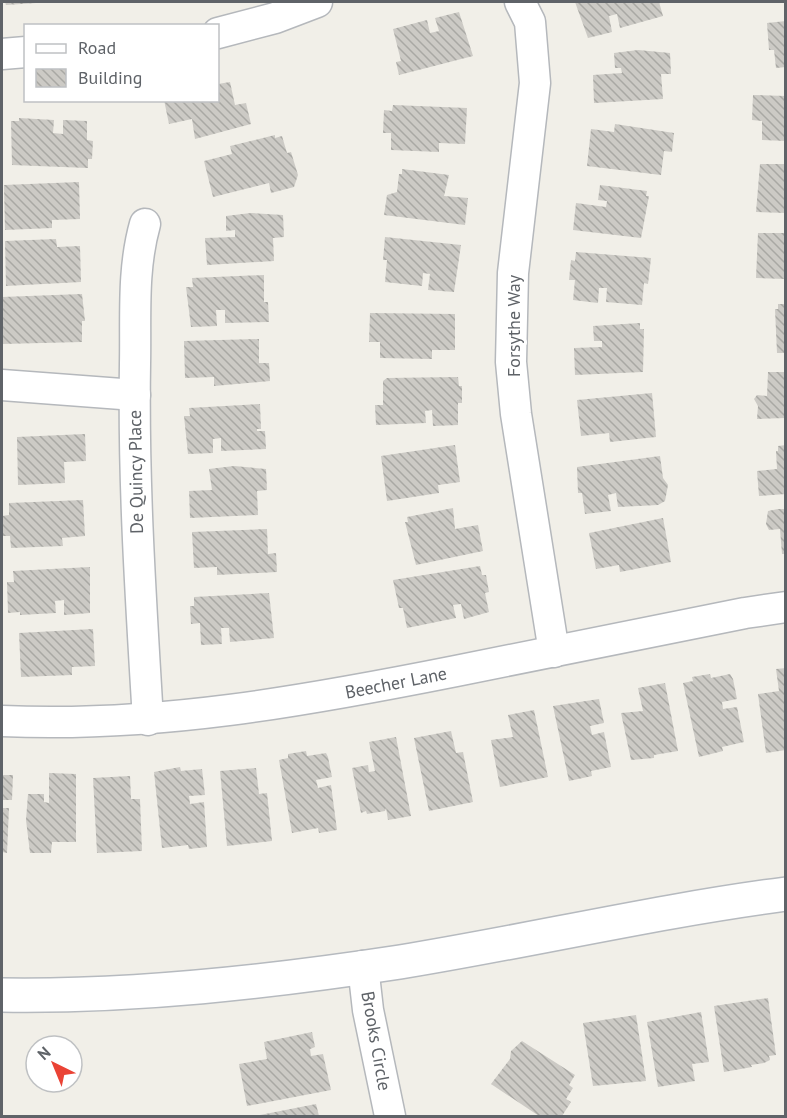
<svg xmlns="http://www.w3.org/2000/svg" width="787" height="1118" font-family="'PT Sans',sans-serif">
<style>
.building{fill:url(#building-back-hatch)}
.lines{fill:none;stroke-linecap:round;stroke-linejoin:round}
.minor-casing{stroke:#b5b8bc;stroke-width:33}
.secondary-casing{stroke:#b6babf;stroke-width:36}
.minor{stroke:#fff;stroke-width:30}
.secondary{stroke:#fff;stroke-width:33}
.labels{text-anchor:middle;stroke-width:6;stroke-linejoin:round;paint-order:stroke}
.street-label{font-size:18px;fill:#5f6368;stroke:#fff}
</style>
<defs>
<pattern id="building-back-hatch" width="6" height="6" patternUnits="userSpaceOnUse" patternTransform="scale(1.5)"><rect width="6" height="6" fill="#cccac5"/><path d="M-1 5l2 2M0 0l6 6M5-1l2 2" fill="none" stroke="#a9a8a4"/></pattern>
</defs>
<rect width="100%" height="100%" fill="#f1efe8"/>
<g class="building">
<path d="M 5,2 L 36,2 L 36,3 L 6,5 Z"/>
<path d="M 575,2 L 659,2 L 663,16 L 620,28 L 617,14 L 609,16 L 612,32 L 588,38 Z"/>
<path d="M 459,12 L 473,56 L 399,75 L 396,62 L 401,61 L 393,29 L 427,20 L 430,33 L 439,31 L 435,18 Z"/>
<path d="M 786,21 L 786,67 L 776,68 L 774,50 L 769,50 L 767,23 Z"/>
<path d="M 638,50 L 670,53 L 671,74 L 661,74 L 663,99 L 594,103 L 593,75 L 622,73 L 621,68 L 615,68 L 614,53 Z"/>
<path d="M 230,82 L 235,105 L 246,103 L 251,124 L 195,139 L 192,119 L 169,124 L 164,100 L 218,100 L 218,84 Z"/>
<path d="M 753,95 L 786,96 L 786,141 L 762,140 L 762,121 L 752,120 Z"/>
<path d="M 393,105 L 467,108 L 465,144 L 439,143 L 439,152 L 391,150 L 391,133 L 383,133 L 384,110 L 392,111 Z"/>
<path d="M 19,118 L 54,120 L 53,133 L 63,134 L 63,120 L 87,121 L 87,140 L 93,141 L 92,159 L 88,159 L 88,168 L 12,165 L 11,121 L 19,121 Z"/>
<path d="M 615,124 L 674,133 L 672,152 L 664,151 L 661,175 L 587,166 L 591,129 L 614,132 Z"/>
<path d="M 275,135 L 275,138 L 282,136 L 287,153 L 291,152 L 298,175 L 294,187 L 271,193 L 269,183 L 213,197 L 204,161 L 232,154 L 230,146 Z"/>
<path d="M 760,164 L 786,164 L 786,213 L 756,212 Z"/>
<path d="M 402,169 L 449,175 L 444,196 L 468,198 L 465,225 L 384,215 L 387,195 L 397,192 L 399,174 L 402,174 Z"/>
<path d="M 79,182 L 80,219 L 52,220 L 52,228 L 5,230 L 4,185 Z"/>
<path d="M 600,185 L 647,191 L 646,196 L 649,196 L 641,238 L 573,230 L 576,203 L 606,207 L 607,201 L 598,200 Z"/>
<path d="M 251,213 L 283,215 L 284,237 L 273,238 L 274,261 L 207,265 L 205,238 L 235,237 L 235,230 L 226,231 L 226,216 Z"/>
<path d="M 758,233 L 786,233 L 786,279 L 756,278 Z"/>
<path d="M 385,237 L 461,245 L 454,292 L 428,290 L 430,274 L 423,273 L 422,286 L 385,282 L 387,260 L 383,260 Z"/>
<path d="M 56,239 L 57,247 L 80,246 L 81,282 L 6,286 L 5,241 Z"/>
<path d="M 576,252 L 651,258 L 648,284 L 644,283 L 642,305 L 606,302 L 607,288 L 599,288 L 598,303 L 573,300 L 575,280 L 569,280 L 571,260 L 575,261 Z"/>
<path d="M 264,275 L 264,302 L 268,302 L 269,322 L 225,323 L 225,310 L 216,310 L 217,326 L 191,327 L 186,287 L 193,287 L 192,278 Z"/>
<path d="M 82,294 L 85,321 L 82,321 L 82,342 L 2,344 L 2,297 Z"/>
<path d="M 778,304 L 786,304 L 786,353 L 777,353 L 775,309 L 778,309 Z"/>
<path d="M 370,313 L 455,314 L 455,350 L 432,350 L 432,359 L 380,358 L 380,342 L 369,342 Z"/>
<path d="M 640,323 L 640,329 L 644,329 L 643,372 L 575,375 L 574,348 L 602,347 L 602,341 L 594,341 L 593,326 Z"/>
<path d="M 259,339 L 259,363 L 269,363 L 270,381 L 214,386 L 214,377 L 185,378 L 184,341 Z"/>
<path d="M 768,372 L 786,372 L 786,418 L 757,419 L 758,406 L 754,399 L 757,395 L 767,396 Z"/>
<path d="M 458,377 L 459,386 L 462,386 L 462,403 L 458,403 L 458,425 L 433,426 L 432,410 L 425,411 L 426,423 L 376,425 L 375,405 L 383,405 L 383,381 L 387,378 Z"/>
<path d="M 652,393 L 656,437 L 610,442 L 609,433 L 581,436 L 577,400 Z"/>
<path d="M 260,404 L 261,429 L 257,429 L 257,431 L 265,431 L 266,449 L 221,451 L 221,438 L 213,439 L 213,453 L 188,454 L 184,416 L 190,416 L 189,408 Z"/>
<path d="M 85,434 L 86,461 L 64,462 L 65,483 L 18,485 L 17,437 Z"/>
<path d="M 455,445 L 460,482 L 438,485 L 439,493 L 387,501 L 381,456 Z"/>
<path d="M 786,445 L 786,494 L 759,496 L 757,471 L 777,469 L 776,451 L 778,451 L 778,446 Z"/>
<path d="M 660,456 L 663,478 L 668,485 L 665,501 L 658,505 L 618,507 L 616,493 L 608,495 L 611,511 L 585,514 L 582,493 L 578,493 L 577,467 Z"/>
<path d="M 234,466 L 266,469 L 267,490 L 257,491 L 258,515 L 190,518 L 189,491 L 212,490 L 209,469 Z"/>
<path d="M 83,500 L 85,536 L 62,538 L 63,546 L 11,548 L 10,536 L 2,536 L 2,516 L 9,515 L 9,503 Z"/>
<path d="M 453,508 L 455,529 L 478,525 L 483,551 L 416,565 L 405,522 L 408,522 L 407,517 Z"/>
<path d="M 778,509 L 786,509 L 786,554 L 782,554 L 780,529 L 769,530 L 766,524 L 768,511 Z"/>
<path d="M 663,518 L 671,562 L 620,572 L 619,565 L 596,569 L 589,533 Z"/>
<path d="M 267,529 L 268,554 L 276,553 L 277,572 L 217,575 L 217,567 L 194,568 L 192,532 Z"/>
<path d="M 480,566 L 482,575 L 486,575 L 489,592 L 485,593 L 489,612 L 464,619 L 461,604 L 453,605 L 456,618 L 407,628 L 403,608 L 399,608 L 393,580 Z"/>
<path d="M 90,567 L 90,613 L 64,615 L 64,600 L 55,601 L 56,613 L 20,615 L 20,612 L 8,613 L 7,582 L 14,582 L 13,571 Z"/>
<path d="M 269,593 L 274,638 L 230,642 L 229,628 L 221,628 L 222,644 L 201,645 L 200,623 L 191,624 L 190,606 L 194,606 L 194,597 Z"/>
<path d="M 93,629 L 95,666 L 72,667 L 72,675 L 21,677 L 19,633 Z"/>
<path d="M 786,668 L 786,750 L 766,753 L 758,694 L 779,691 L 776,669 Z"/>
<path d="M 710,674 L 711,678 L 730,674 L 733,679 L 737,699 L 722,702 L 723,709 L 737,707 L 744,742 L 722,747 L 723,751 L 699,757 L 683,683 L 693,681 L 692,677 Z"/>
<path d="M 665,683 L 678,751 L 654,755 L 654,758 L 631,760 L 621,713 L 643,711 L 638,688 Z"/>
<path d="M 599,699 L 604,723 L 590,726 L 592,735 L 604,732 L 611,767 L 591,771 L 592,776 L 569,781 L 553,706 Z"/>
<path d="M 534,710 L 548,777 L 500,787 L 491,740 L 513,737 L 508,715 Z"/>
<path d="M 451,731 L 456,753 L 463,752 L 473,802 L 429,811 L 414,738 Z"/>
<path d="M 396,737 L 411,816 L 388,820 L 386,808 L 385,811 L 367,814 L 366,811 L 361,813 L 352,768 L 368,765 L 369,772 L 375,771 L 369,742 Z"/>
<path d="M 306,751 L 307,756 L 326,753 L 328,757 L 332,777 L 316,780 L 318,788 L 331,785 L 337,830 L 319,833 L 318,828 L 292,833 L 279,760 L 288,758 L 288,754 Z"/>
<path d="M 180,767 L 181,771 L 202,769 L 205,795 L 189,796 L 190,804 L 204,802 L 207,847 L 189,849 L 188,845 L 162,848 L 154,772 Z"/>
<path d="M 256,768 L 259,794 L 267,793 L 272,841 L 227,846 L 220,771 Z"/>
<path d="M 49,773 L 76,774 L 76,842 L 52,842 L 51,853 L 30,853 L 26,820 L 28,794 L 44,794 L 44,802 L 49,803 Z"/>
<path d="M 2,775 L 13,775 L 12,800 L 2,800 Z"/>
<path d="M 130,776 L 131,799 L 140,799 L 142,851 L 97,853 L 93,778 Z"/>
<path d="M 2,808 L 9,808 L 7,853 L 2,852 Z"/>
<path d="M 768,998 L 776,1055 L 769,1056 L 770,1060 L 764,1063 L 751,1065 L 752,1067 L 724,1072 L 714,1006 Z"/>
<path d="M 701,1012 L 709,1062 L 692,1064 L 695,1081 L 658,1087 L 647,1022 Z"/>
<path d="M 636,1015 L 646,1081 L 593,1086 L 583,1023 Z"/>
<path d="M 312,1032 L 315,1047 L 310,1049 L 311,1056 L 323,1054 L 331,1090 L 247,1106 L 239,1064 L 267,1059 L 264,1042 Z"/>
<path d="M 522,1041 L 575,1075 L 569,1085 L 573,1088 L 566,1099 L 571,1102 L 562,1116 L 539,1116 L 491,1084 L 510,1059 L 511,1051 Z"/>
<path d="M 316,1104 L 319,1116 L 260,1116 L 260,1115 Z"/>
</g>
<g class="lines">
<defs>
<g id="minor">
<path d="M 520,2 L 530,22 L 535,83 L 513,273 L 511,362 L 516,414 L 554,652"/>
<path d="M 218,33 L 275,18 L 317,2"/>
<path d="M 2,54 L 26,52"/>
<path d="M 145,224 C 132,270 136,317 135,364 C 133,483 141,602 148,720"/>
<path d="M 2,385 L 135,395"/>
<path d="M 2,721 C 156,728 305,701 456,671 C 552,652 648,633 745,613 L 786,607"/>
<path d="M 363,966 L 368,1010 L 390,1116"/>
</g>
<path id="secondary" d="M 2,995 C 134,997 269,982 400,962 C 529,941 656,911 786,894"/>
</defs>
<use href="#minor" class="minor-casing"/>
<use href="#secondary" class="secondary-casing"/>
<use href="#minor" class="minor"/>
<use href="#secondary" class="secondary"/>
</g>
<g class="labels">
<g class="street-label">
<text transform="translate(514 326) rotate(-90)" y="6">Forsythe Way</text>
<text transform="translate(136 472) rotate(-91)" y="6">De Quincy Place</text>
<text transform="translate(396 683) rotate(-11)" y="6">Beecher Lane</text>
<text transform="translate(376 1041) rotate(80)" y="6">Brooks Circle</text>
</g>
</g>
<rect width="787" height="1118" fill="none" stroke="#5f6368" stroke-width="6"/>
<rect x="24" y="24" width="195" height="78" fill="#ffffff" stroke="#bfc1c3" stroke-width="1.5"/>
<rect x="36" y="44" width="30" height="9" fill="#ffffff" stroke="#bfc1c3" stroke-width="1.5"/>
<text x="78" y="54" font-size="18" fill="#5f6368">Road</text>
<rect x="36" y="69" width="30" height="18" fill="url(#building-back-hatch)" stroke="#bfc1c3" stroke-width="1.5"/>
<text x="78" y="84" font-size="18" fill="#5f6368">Building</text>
<g transform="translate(54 1064) rotate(317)"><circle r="28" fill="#ffffff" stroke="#bfc1c3" stroke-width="1.5"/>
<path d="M0-4.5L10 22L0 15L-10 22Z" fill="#ea4335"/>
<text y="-9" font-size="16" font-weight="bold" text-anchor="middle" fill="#5f6368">N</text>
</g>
</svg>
